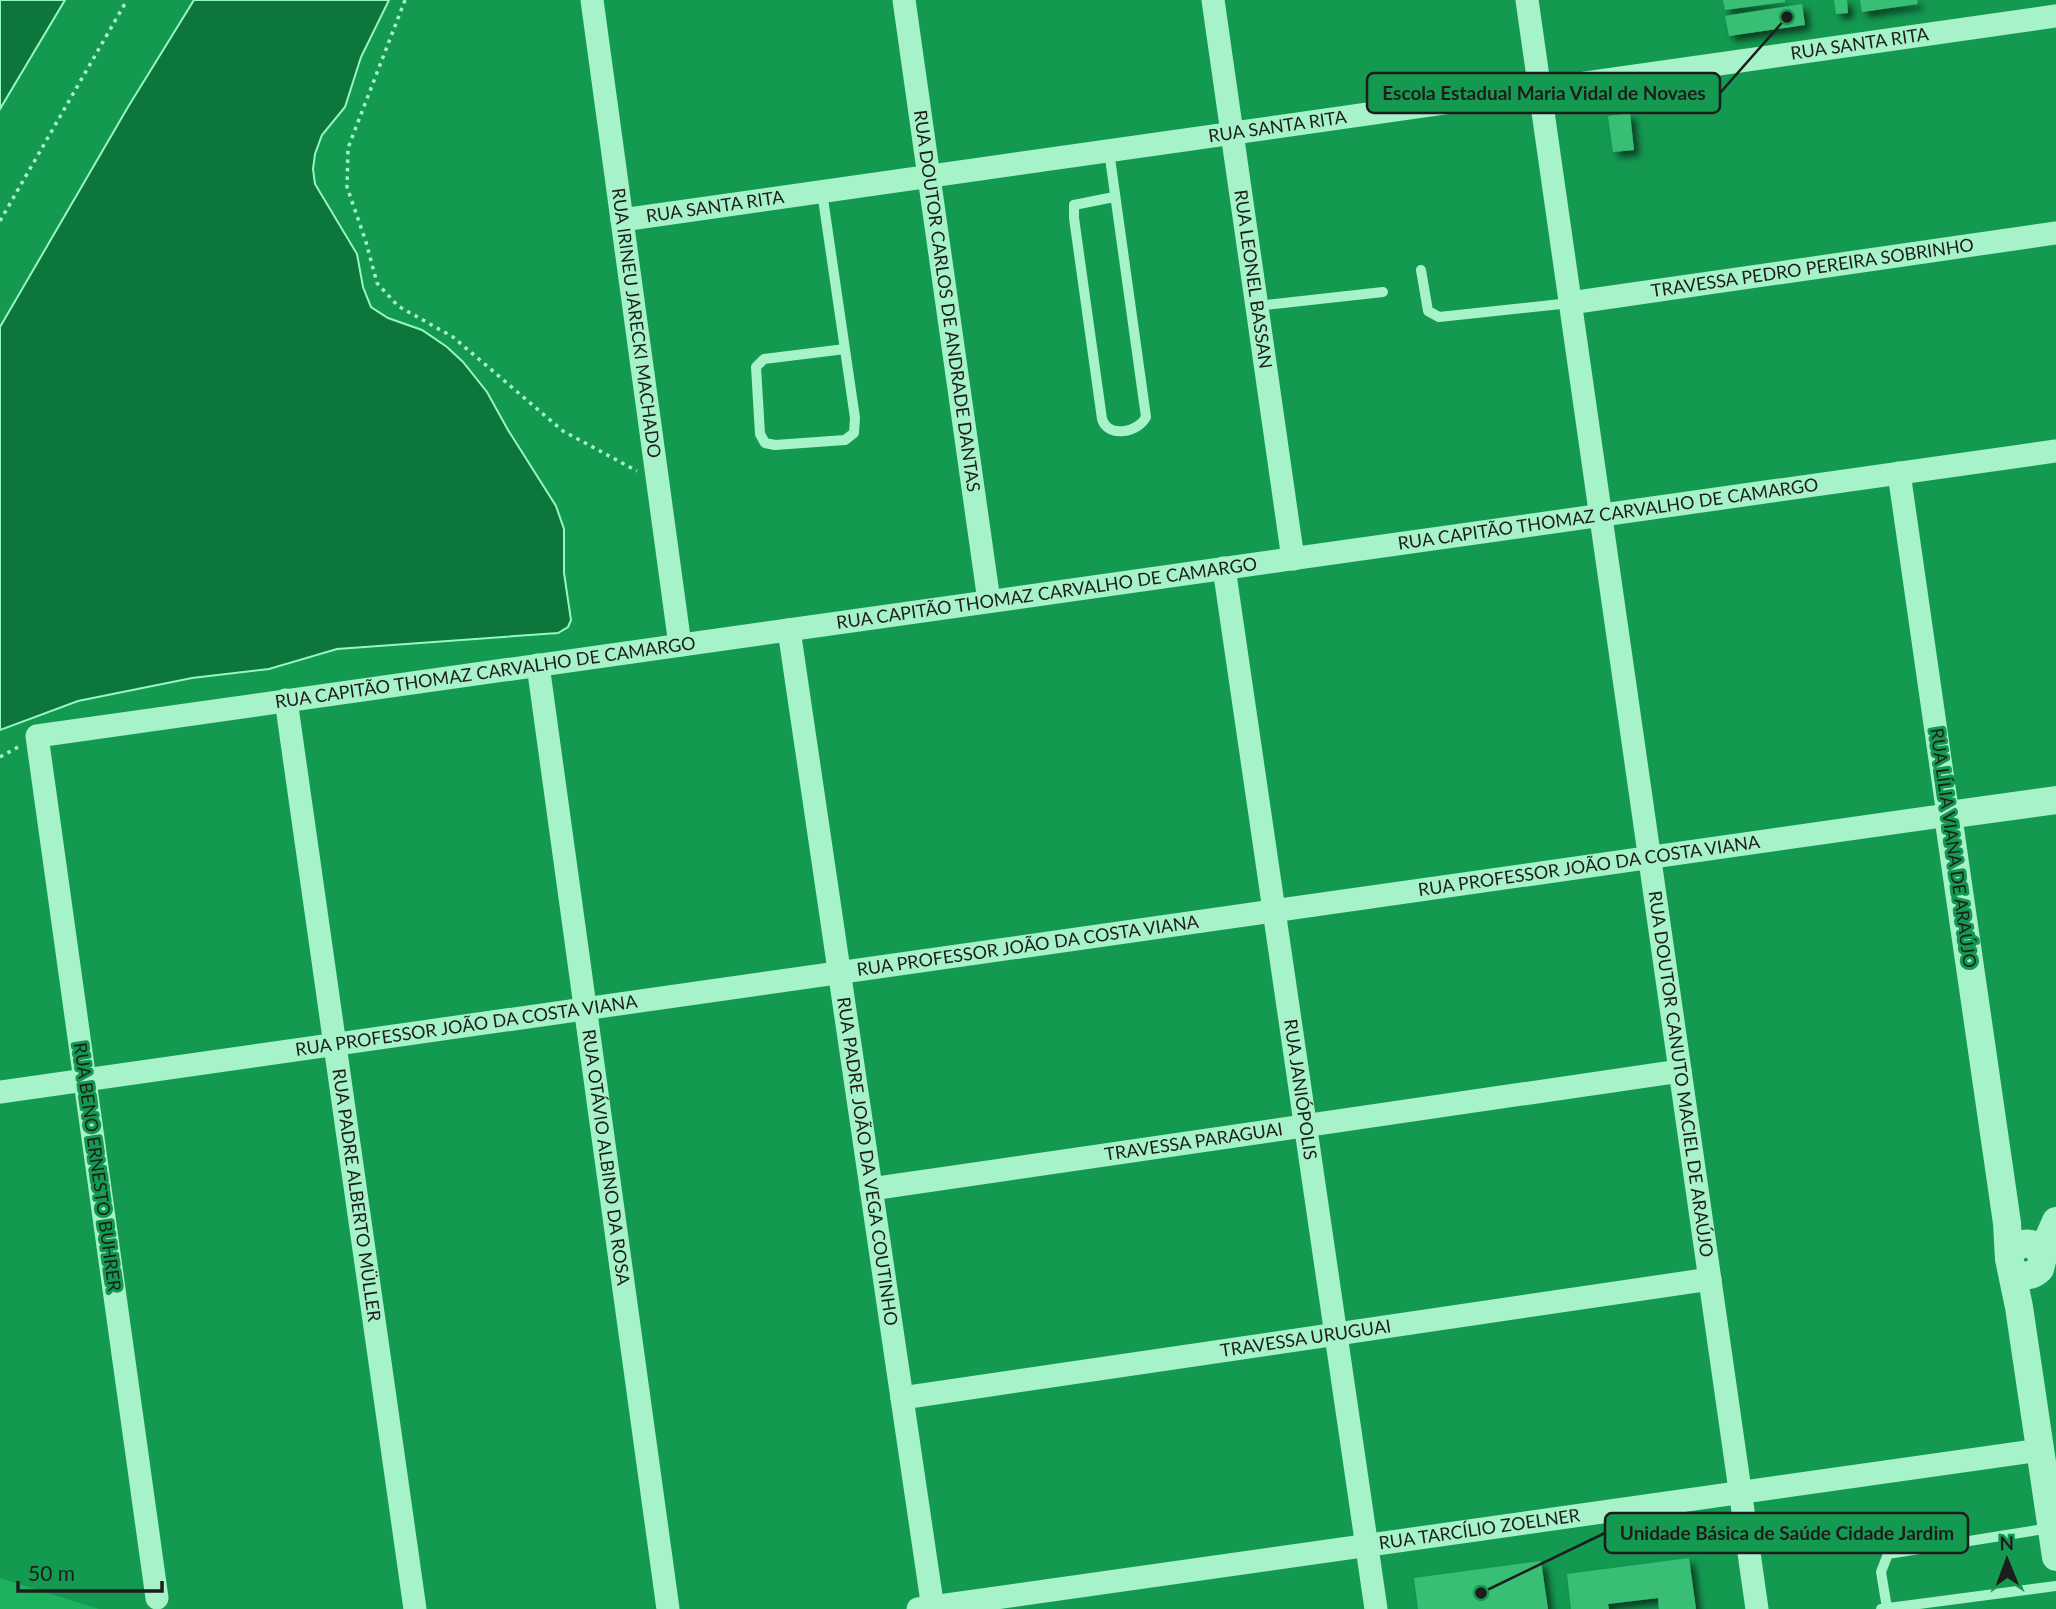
<svg xmlns="http://www.w3.org/2000/svg" width="2056" height="1609" font-family="Lato,sans-serif">
<style>
.green{fill:#1cb35f}
.water{fill:#0c763d;stroke:#99f6c1;stroke-width:2}
.building{fill:#38bf74;filter:url(#shadow)}
.lines{fill:none;stroke-linecap:round;stroke-linejoin:round}
.path{stroke:#a7f3c9;stroke-width:3.5;stroke-dasharray:3.5 5;stroke-linecap:butt}
.service{stroke:#a7f3c9;stroke-width:10}
.minor{stroke:#a7f3c9;stroke-width:23}
.tertiary{stroke:#a7f3c9;stroke-width:28}
.labels{text-anchor:middle;stroke-width:6;stroke-linejoin:round;paint-order:stroke}
.street-label{font-size:18px;fill:#1d1d1d;stroke:#149951}
.leader{fill:none;stroke:#1d1d1d;stroke-width:2.5}
.callout-dot{fill:#1d1d1d;stroke:#149951;stroke-width:2.5}
.callout{fill:#149951;stroke:#1d1d1d;stroke-width:2.5}
.callout-label{font-size:19px;text-anchor:middle;font-weight:bold;fill:#1d1d1d}
</style>
<defs>
<filter id="shadow"><feDropShadow dx="5.5" dy="5.5" stdDeviation="3.5" flood-color="#0009"/></filter>
</defs>
<rect width="100%" height="100%" fill="#149951"/>
<path class="green" d="M 0,1578 L 99,1609 L 0,1609 Z"/>
<g class="water">
<path d="M 0,0 L 65,0 L 0,109 Z"/>
<path d="M 194,0 L 389,0 L 361,57 L 345,107 L 322,135 L 315,154 L 313,169 L 315,184 L 357,254 L 363,287 L 371,307 L 388,318 L 422,330 L 447,347 L 463,362 L 487,392 L 508,430 L 556,506 L 564,529 L 564,573 L 571,620 L 568,627 L 558,633 L 337,649 L 269,669 L 192,678 L 78,701 L 0,730 L 0,327 L 128,107 Z"/>
</g>
<g class="building">
<path d="M 1723,0 L 1785,0 L 1785,2 L 1725,10 Z"/>
<path d="M 1834,0 L 1847,0 L 1848,13 L 1836,14 Z"/>
<path d="M 1860,0 L 1917,0 L 1918,4 L 1862,12 Z"/>
<path d="M 1802,4 L 1805,25 L 1729,36 L 1725,16 Z"/>
<path d="M 1630,113 L 1634,150 L 1613,152 L 1608,116 Z"/>
<path d="M 1689,1558 L 1696,1609 L 1659,1609 L 1658,1598 L 1608,1604 L 1609,1609 L 1571,1609 L 1567,1574 Z"/>
<path d="M 1541,1561 L 1548,1609 L 1418,1609 L 1414,1578 Z"/>
</g>
<g class="lines">
<g class="path">
<path d="M 405,0 L 348,148 L 347,187 L 366,242 L 377,283 L 398,306 L 453,337 L 563,431 L 637,471"/>
<path d="M 0,221 L 127,0"/>
<path d="M 0,757 L 20,746"/>
</g>
<g class="service">
<path d="M 1109,151 L 1146,417 C 1139,432 1108,439 1102,419 L 1074,218 L 1074,205 L 1114,197"/>
<path d="M 822,192 L 855,418 L 854,433 L 845,440 L 775,445 L 765,443 L 760,434 L 756,367 L 764,359 L 845,349"/>
<path d="M 1421,270 L 1428,311 L 1439,317 L 1570,303"/>
<path d="M 1257,306 L 1383,292"/>
<path d="M 1887,1608 L 1881,1572 L 1888,1554 L 2050,1528"/>
<path d="M 1881,1609 L 2056,1586"/>
</g>
<g class="minor">
<path id="s1" d="M 592,0 L 680,645"/>
<path id="s2" d="M 904,0 L 989,601"/>
<path id="s3" d="M 1213,0 L 1293,559"/>
<path id="s4" d="M 1527,0 L 1757,1609"/>
<path id="s5" d="M 622,220 L 2056,16"/>
<path id="s6" d="M 1570,303 L 2056,233"/>
<path id="s7" d="M 1224,568 L 1376,1609"/>
<path id="s8" d="M 789,630 L 933,1609"/>
<path id="s9" d="M 538,665 L 668,1609"/>
<path id="s10" d="M 286,700 L 415,1609"/>
<path id="s11" d="M 0,1092 L 1948,815 L 1899,473"/>
<path id="s12" d="M 871,1189 L 1680,1071"/>
<path id="s13" d="M 902,1398 L 1710,1279"/>
<path id="s14" d="M 157,1598 L 37,736 L 2056,451"/>
<path id="s15" d="M 918,1609 L 2040,1450"/>
</g>
<g class="tertiary">
<path d="M 2056,800 L 1948,815 L 2007,1223 L 2009,1259 L 2019,1307 L 2056,1557"/>
<path d="M 2042,1253 L 2056,1221"/>
<path d="M 2010,1256 C 2014,1245 2023,1241 2035,1245 L 2043,1257 L 2040,1269 C 2030,1278 2019,1278 2011,1267"/>
</g>
</g>
<g class="labels">
<g class="street-label">
<text dy="6" stroke="none"><textPath href="#s5" startOffset="1250">RUA SANTA RITA</textPath></text>
<text dy="6" stroke="none"><textPath href="#s5" startOffset="662">RUA SANTA RITA</textPath></text>
<text dy="6" stroke="none"><textPath href="#s5" startOffset="94">RUA SANTA RITA</textPath></text>
<text dy="6" stroke="none"><textPath href="#s6" startOffset="245">TRAVESSA PEDRO PEREIRA SOBRINHO</textPath></text>
<text dy="6" stroke="none"><textPath href="#s3" startOffset="282">RUA LEONEL BASSAN</textPath></text>
<text dy="6" stroke="none"><textPath href="#s2" startOffset="304">RUA DOUTOR CARLOS DE ANDRADE DANTAS</textPath></text>
<text dy="6" stroke="none"><textPath href="#s1" startOffset="326">RUA IRINEU JARECKI MACHADO</textPath></text>
<text dy="6" stroke="none"><textPath href="#s14" startOffset="2457">RUA CAPITÃO THOMAZ CARVALHO DE CAMARGO</textPath></text>
<text dy="6" stroke="none"><textPath href="#s14" startOffset="1890">RUA CAPITÃO THOMAZ CARVALHO DE CAMARGO</textPath></text>
<text dy="6" stroke="none"><textPath href="#s14" startOffset="1323">RUA CAPITÃO THOMAZ CARVALHO DE CAMARGO</textPath></text>
<text transform="translate(1953 848) rotate(82)" y="6">RUA LÍLIA VIANA DE ARAÚJO</text>
<text dy="6" stroke="none"><textPath href="#s11" startOffset="1605">RUA PROFESSOR JOÃO DA COSTA VIANA</textPath></text>
<text dy="6" stroke="none"><textPath href="#s11" startOffset="1038">RUA PROFESSOR JOÃO DA COSTA VIANA</textPath></text>
<text dy="6" stroke="none"><textPath href="#s11" startOffset="471">RUA PROFESSOR JOÃO DA COSTA VIANA</textPath></text>
<text dy="6" stroke="none"><textPath href="#s4" startOffset="1085">RUA DOUTOR CANUTO MACIEL DE ARAÚJO</textPath></text>
<text dy="6" stroke="none"><textPath href="#s7" startOffset="527">RUA JANIÓPOLIS</textPath></text>
<text dy="6" stroke="none"><textPath href="#s12" startOffset="326">TRAVESSA PARAGUAI</textPath></text>
<text dy="6" stroke="none"><textPath href="#s9" startOffset="497">RUA OTÁVIO ALBINO DA ROSA</textPath></text>
<text dy="6" stroke="none"><textPath href="#s8" startOffset="537">RUA PADRE JOÃO DA VEGA COUTINHO</textPath></text>
<text transform="translate(97 1167) rotate(82)" y="6">RUA BENO ERNESTO BUHRER</text>
<text dy="6" stroke="none"><textPath href="#s10" startOffset="500">RUA PADRE ALBERTO MÜLLER</textPath></text>
<text dy="6" stroke="none"><textPath href="#s13" startOffset="408">TRAVESSA URUGUAI</textPath></text>
<text dy="6" stroke="none"><textPath href="#s15" startOffset="567">RUA TARCÍLIO ZOELNER</textPath></text>
</g>
</g>
<path class="leader" d="M1787 17L1720 93M1481 1593L1605 1533"/>
<g class="callout-dot">
<circle cx="1787" cy="17" r="7"/>
<circle cx="1481" cy="1593" r="7"/>
</g>
<g class="callout">
<rect x="1367" y="73" width="353" height="40" rx="7"/>
<rect x="1605" y="1513" width="363" height="40" rx="7"/>
</g>
<g class="callout-label">
<text x="1544" y="100">Escola Estadual Maria Vidal de Novaes</text>
<text x="1787" y="1540">Unidade Básica de Saúde Cidade Jardim</text>
</g>
<g transform="translate(2007 1560) rotate(359)" stroke="#149951" stroke-width="5" paint-order="stroke">
<path d="M0-5L12 26L0 18L-12 26Z" fill="#1d1d1d"/>
<text y="-10" font-size="19" font-weight="bold" text-anchor="middle" fill="#1d1d1d">N</text>
</g>
<path d="M18 1581v10h144v-10" fill="none" stroke="#1d1d1d" stroke-width="3.5"/>
<text x="28" y="1581" font-size="21" fill="#1d1d1d" stroke="#149951" stroke-width="5" paint-order="stroke">50 m</text>
</svg>
